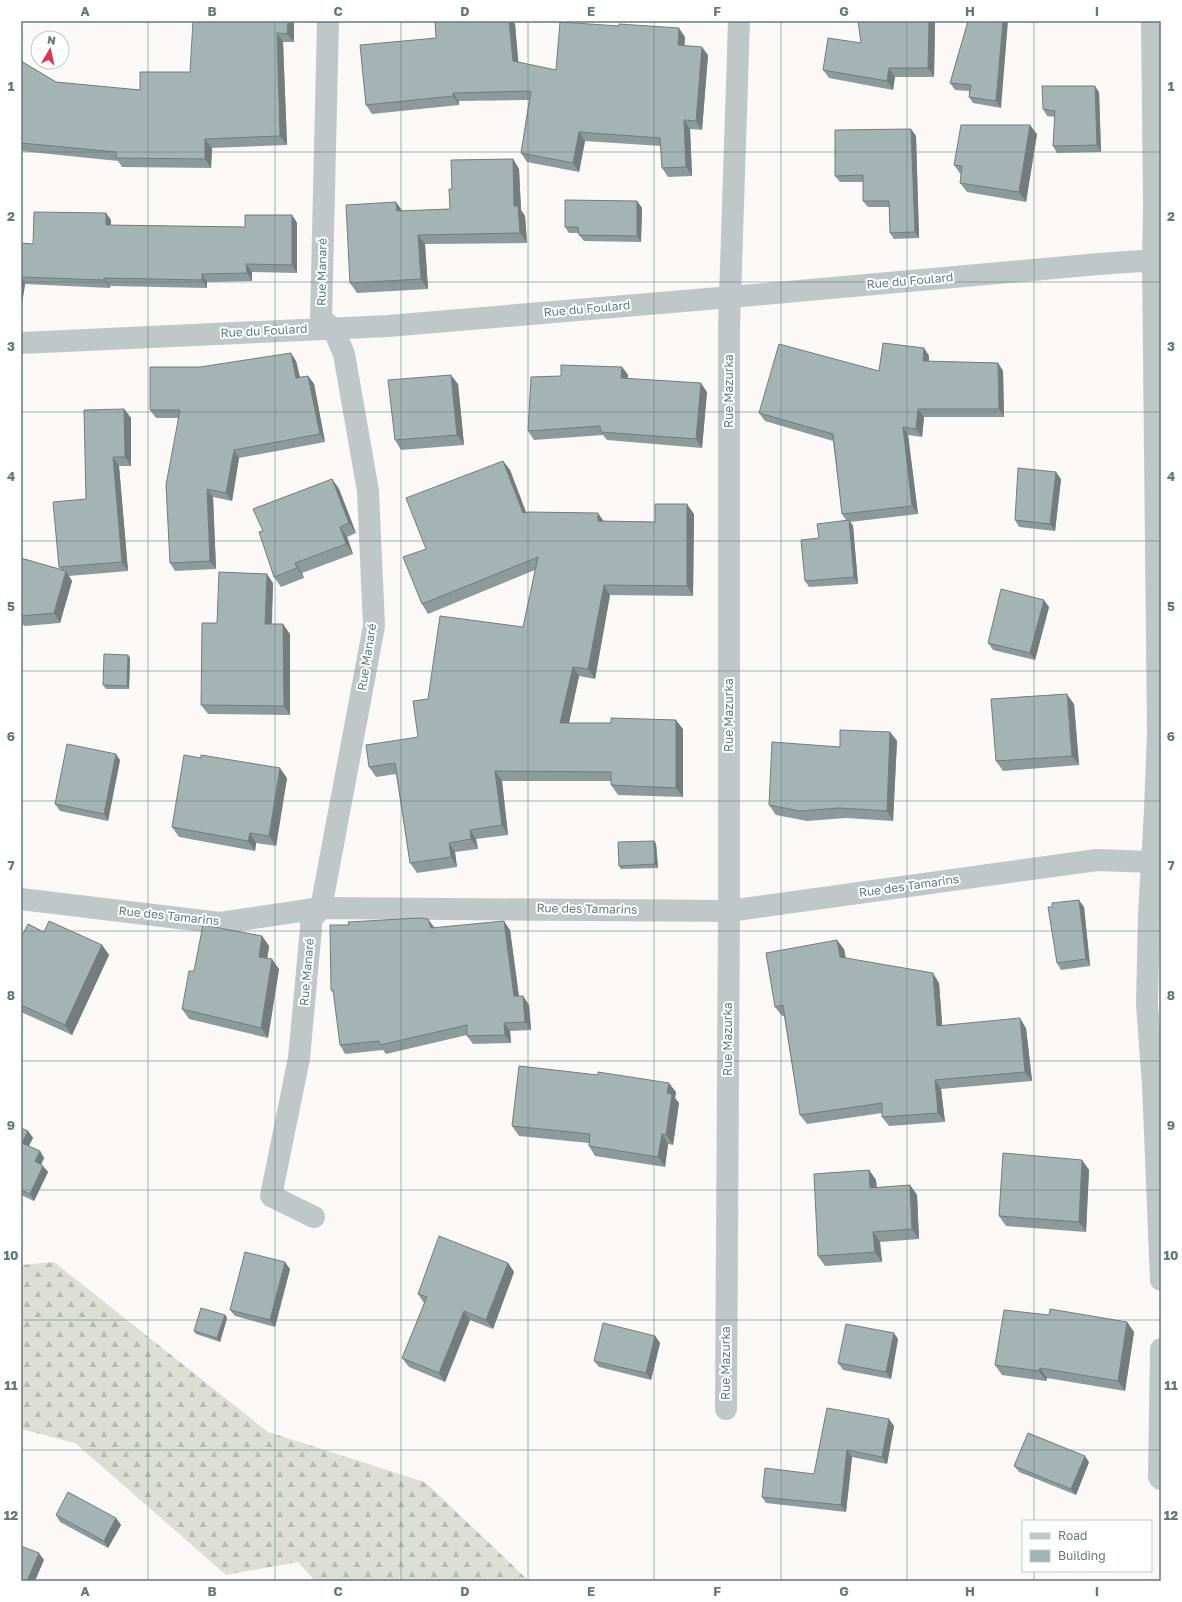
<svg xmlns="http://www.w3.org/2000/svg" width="1182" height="1602" font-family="'Golos Text',sans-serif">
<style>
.forest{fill:url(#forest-firs)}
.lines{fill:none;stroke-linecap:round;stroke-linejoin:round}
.minor{stroke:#bfc7c8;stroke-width:22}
.wall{fill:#8d9a9b}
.shaded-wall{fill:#737d7e}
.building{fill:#a4b3b4;stroke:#737d7e}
.grid{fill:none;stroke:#617a7c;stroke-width:1;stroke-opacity:0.55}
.labels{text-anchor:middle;stroke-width:4;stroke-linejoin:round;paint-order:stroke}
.street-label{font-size:12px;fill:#617a7c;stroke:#fff}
.neatline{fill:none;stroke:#617a7c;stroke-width:1.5}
.grid-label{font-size:13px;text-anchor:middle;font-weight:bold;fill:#617a7c}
</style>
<defs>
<pattern id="forest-firs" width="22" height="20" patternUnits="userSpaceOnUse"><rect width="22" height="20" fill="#dddfd7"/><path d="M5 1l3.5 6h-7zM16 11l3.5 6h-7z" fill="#b7bab3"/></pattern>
</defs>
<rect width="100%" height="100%" fill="#faf9f8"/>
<path class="forest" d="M 54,1262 L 268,1432 L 425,1482 L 529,1581 L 315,1581 L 298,1562 L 226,1575 L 75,1443 L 21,1429 L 21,1265 Z"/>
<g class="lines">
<g class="minor">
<path d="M 1152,21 L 1154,205 L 1153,262 L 1158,732 L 1155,810 L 1149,915 L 1147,1004 L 1153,1085 L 1161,1280"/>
<path d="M 21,343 L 388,326 L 731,297 L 1099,264 L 1141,261 L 1153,262"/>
<path d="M 21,899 L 220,923 L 321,908 L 729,911 L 1097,860 L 1152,862"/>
<path d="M 314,1217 L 271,1196 L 299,1058 L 311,928 L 311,920 L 321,908 L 374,626 L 368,491 L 344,354 L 333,328 L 321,319 L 328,21"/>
<path d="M 1161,1349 L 1159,1477 L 1161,1479"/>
<path d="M 726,1409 L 729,911 L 729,328 L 739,21"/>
</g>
</g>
<g class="wall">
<path d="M 294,21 L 294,42 L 283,42 L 287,145 L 212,148 L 211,168 L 122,167 L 118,161 L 21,151 L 21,61 L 56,82 L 140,90 L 190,72 Z"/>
<path d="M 935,21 L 934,77 L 895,77 L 893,90 L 829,78 L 823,70 L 861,43 Z"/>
<path d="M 968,21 L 1001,108 L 973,103 L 969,97 L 969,91 L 955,90 L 950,83 Z"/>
<path d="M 515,24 L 518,62 L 556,70 L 685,37 L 684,46 L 708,55 L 702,130 L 690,129 L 692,176 L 668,177 L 662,168 L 661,146 L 585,141 L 579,172 L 527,162 L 521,153 L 529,100 L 459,101 L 459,105 L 372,114 L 366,105 L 436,38 Z"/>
<path d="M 1099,92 L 1101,152 L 1057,153 L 1053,146 L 1055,117 L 1047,116 L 1043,109 Z"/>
<path d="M 911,129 L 916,136 L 919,238 L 894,239 L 890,233 L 889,207 L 868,207 L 863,201 L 863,182 L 840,182 L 835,176 Z"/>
<path d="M 1037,134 L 1026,202 L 967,192 L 960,183 L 961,175 L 954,165 Z"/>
<path d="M 513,159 L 519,169 L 521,210 L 525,216 L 527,243 L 425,244 L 428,289 L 357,293 L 350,283 L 396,202 L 402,211 L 450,209 L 452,189 Z"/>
<path d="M 637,201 L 642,208 L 641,242 L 584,241 L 579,235 L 579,233 L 569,233 L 565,227 Z"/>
<path d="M 106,213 L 111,220 L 111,225 L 245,227 L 292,215 L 297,223 L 297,273 L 252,272 L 252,281 L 207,282 L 207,288 L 110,286 L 110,288 L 25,284 L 21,310 L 21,243 L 33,244 Z"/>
<path d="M 924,348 L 929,356 L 929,361 L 998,363 L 1003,371 L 1004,417 L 924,417 L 922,437 L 908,435 L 918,514 L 850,522 L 853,526 L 858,584 L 809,587 L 805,581 L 819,538 L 846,520 L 842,514 L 833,441 L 765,421 L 759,413 L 879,371 Z"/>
<path d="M 296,361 L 300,377 L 308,376 L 314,384 L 325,442 L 239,458 L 232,501 L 213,497 L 216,569 L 175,571 L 170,563 L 178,418 L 156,418 L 150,410 L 200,367 Z"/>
<path d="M 622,367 L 628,375 L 628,378 L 707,392 L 702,448 L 607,440 L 603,435 L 534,440 L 528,431 L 561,376 Z"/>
<path d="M 458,384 L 464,445 L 401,450 L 395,440 Z"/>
<path d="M 124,409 L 131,418 L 131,466 L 119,466 L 128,571 L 69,576 L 72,581 L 60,623 L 25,626 L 21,624 L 21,558 L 61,570 L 59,567 L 86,499 Z"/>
<path d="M 503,461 L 510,470 L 526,512 L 604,521 L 655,522 L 694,514 L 693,596 L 610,595 L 595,679 L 579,676 L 569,723 L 683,729 L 683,797 L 618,795 L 611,785 L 611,781 L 502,781 L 508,835 L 476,839 L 478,849 L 455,852 L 457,867 L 417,873 L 410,863 L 396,774 L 376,777 L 369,767 L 418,737 L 428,699 L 523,627 L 535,570 L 428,614 L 422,604 L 426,549 Z"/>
<path d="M 332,479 L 339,489 L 356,533 L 347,537 L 353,554 L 302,573 L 304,578 L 281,587 L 274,577 L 263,531 Z"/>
<path d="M 1061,479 L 1055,531 L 1019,527 L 1015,520 Z"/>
<path d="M 273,583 L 272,624 L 290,634 L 290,715 L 208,714 L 201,705 L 217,623 Z"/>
<path d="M 1049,607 L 1035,660 L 993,650 L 988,643 Z"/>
<path d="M 128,655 L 130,658 L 129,689 L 106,689 L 103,685 Z"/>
<path d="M 1074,704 L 1079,765 L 1003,771 L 996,761 Z"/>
<path d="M 890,732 L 897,741 L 893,821 L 846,818 L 807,821 L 776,815 L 769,805 L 840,747 Z"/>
<path d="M 120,760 L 108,821 L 60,811 L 55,804 Z"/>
<path d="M 287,778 L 276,846 L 256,843 L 255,851 L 179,837 L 172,827 Z"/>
<path d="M 654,841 L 656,844 L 658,868 L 621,869 L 619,866 Z"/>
<path d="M 1084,907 L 1090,966 L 1061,970 L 1057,963 Z"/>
<path d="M 434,928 L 510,930 L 519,996 L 523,996 L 529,1005 L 531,1030 L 510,1031 L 511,1043 L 473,1044 L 467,1036 L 467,1035 L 386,1054 L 383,1050 L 345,1054 L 340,1045 L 334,994 L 331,990 Z"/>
<path d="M 262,936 L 269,946 L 267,959 L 279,969 L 268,1038 L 189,1019 L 182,1009 L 194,971 Z"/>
<path d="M 21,938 L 102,945 L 109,955 L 72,1035 L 21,1012 Z"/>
<path d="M 844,949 L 846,958 L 939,983 L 942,1025 L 1026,1028 L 1032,1081 L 941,1089 L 945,1122 L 889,1126 L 882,1117 L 882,1113 L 807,1124 L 800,1115 L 784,1016 L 782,1016 L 775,1007 Z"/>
<path d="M 676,1092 L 675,1098 L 679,1103 L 673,1145 L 668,1144 L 665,1167 L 595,1156 L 589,1146 L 589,1143 L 519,1136 L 512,1126 Z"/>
<path d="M 21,1128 L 28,1131 L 33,1138 L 29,1146 L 40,1151 L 44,1158 L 41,1165 L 48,1172 L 34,1201 L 21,1195 Z"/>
<path d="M 1082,1160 L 1089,1170 L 1086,1232 L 1006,1226 L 999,1216 Z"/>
<path d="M 869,1170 L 876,1180 L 877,1188 L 910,1185 L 917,1195 L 919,1239 L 880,1242 L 882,1262 L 825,1266 L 818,1256 Z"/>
<path d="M 508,1263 L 514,1272 L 493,1329 L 470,1320 L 445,1382 L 409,1367 L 402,1358 L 424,1303 L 418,1294 Z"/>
<path d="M 290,1269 L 275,1327 L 235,1316 L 230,1310 Z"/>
<path d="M 225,1315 L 227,1318 L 220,1342 L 196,1334 L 194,1331 Z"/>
<path d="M 1049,1315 L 1127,1322 L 1134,1332 L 1125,1391 L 1047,1378 L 1046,1381 L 1002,1375 L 995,1365 Z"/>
<path d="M 655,1336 L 660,1343 L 651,1380 L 599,1367 L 594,1361 Z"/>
<path d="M 898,1339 L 891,1379 L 843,1370 L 838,1363 Z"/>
<path d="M 827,1408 L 894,1426 L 887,1464 L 852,1457 L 846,1512 L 766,1503 L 762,1497 L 814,1474 Z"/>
<path d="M 1089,1462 L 1076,1495 L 1019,1472 L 1014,1466 Z"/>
<path d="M 56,1515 L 116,1518 L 121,1525 L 108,1548 L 60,1522 Z"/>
</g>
<g class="shaded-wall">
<path d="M 288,21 L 294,21 L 294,42 L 287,34 Z"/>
<path d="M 509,21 L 513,21 L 515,24 L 519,69 L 513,61 Z"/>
<path d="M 929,21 L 935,21 L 934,77 L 928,68 Z"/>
<path d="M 1003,21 L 1008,21 L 1001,108 L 996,101 Z"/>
<path d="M 679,28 L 685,37 L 684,54 L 678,45 Z"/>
<path d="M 277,33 L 283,42 L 287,145 L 280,136 Z"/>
<path d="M 702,47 L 708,55 L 702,130 L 696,121 Z"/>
<path d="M 889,68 L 895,77 L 893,90 L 887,81 Z"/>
<path d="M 1095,86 L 1099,92 L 1101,152 L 1097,145 Z"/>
<path d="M 453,93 L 459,101 L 459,105 L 453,96 Z"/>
<path d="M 684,120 L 690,129 L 692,176 L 686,167 Z"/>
<path d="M 1030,125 L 1037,134 L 1026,202 L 1019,192 Z"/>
<path d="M 911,129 L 916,136 L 919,238 L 915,232 Z"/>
<path d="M 579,132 L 585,141 L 579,172 L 573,163 Z"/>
<path d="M 205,139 L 212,148 L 211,168 L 205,159 Z"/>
<path d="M 513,159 L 519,169 L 521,210 L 525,216 L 527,243 L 520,233 L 514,206 Z"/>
<path d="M 637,201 L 642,208 L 641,242 L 637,236 Z"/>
<path d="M 396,202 L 403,212 L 397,211 Z"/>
<path d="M 106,213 L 111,220 L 111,233 L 106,225 Z"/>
<path d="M 292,215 L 297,223 L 297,273 L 292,265 Z"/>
<path d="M 418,235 L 425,244 L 428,289 L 421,279 Z"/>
<path d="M 246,264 L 252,272 L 252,281 L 247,273 Z"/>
<path d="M 202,274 L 207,282 L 207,288 L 202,280 Z"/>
<path d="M 21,278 L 25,284 L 21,310 Z"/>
<path d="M 104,278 L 110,286 L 110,288 L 104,280 Z"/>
<path d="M 924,348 L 929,356 L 928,369 L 923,361 Z"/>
<path d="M 291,353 L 296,361 L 302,386 L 296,378 Z"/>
<path d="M 998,363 L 1003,371 L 1004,417 L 999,409 Z"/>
<path d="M 622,367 L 628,375 L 627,386 L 621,378 Z"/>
<path d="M 451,375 L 458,384 L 464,445 L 457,435 Z"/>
<path d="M 308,376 L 314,384 L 325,442 L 320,434 Z"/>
<path d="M 701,383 L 707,392 L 702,448 L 696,439 Z"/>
<path d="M 124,409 L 131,418 L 131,466 L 125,457 Z"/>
<path d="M 918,409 L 924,417 L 922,437 L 916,429 Z"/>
<path d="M 903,427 L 908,435 L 918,514 L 912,506 Z"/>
<path d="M 234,450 L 239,458 L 232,501 L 226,493 Z"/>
<path d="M 113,457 L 119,466 L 128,571 L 122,562 Z"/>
<path d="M 503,461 L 510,470 L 530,523 L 523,513 Z"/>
<path d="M 1056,472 L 1061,479 L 1055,531 L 1050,524 Z"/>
<path d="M 332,479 L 339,489 L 356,533 L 349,523 Z"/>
<path d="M 207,489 L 213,497 L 216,569 L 210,561 Z"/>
<path d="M 687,504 L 694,514 L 693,596 L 687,586 Z"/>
<path d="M 598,513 L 605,523 L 598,521 Z"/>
<path d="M 849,520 L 853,526 L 858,584 L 854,577 Z"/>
<path d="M 340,527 L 347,537 L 353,554 L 346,544 Z"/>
<path d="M 295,563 L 302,573 L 304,578 L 297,568 Z"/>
<path d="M 66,571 L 72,581 L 60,623 L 54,613 Z"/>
<path d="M 267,574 L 273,583 L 271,633 L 265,624 Z"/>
<path d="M 604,585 L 610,595 L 595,679 L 588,669 Z"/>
<path d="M 1044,600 L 1049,607 L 1035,660 L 1030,653 Z"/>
<path d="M 283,624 L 290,634 L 290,715 L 284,706 Z"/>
<path d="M 128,655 L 130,658 L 129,689 L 127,686 Z"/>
<path d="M 573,667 L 579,676 L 567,732 L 560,723 Z"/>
<path d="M 1067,694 L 1074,704 L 1079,765 L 1072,756 Z"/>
<path d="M 676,720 L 683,729 L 683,797 L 676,788 Z"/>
<path d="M 890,732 L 897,741 L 893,821 L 887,811 Z"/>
<path d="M 116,754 L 120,760 L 108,821 L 104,814 Z"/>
<path d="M 280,768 L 287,778 L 276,846 L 269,836 Z"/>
<path d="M 495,771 L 502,781 L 508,835 L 502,825 Z"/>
<path d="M 470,830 L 476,839 L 478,849 L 471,839 Z"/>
<path d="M 250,833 L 256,843 L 255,851 L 248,841 Z"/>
<path d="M 654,841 L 656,844 L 658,868 L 655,864 Z"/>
<path d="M 449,843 L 455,852 L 457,867 L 451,857 Z"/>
<path d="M 1079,900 L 1084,907 L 1090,966 L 1086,959 Z"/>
<path d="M 428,919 L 434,927 L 437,936 L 431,928 Z"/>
<path d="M 504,921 L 510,930 L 520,1005 L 514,996 Z"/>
<path d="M 262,936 L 269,946 L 266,967 L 259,957 Z"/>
<path d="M 837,940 L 844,949 L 847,967 L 840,957 Z"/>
<path d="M 102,945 L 109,955 L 72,1035 L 65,1025 Z"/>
<path d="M 272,959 L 279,969 L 268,1038 L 261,1028 Z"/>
<path d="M 933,973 L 939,983 L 943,1035 L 937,1026 Z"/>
<path d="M 523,996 L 529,1005 L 531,1030 L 525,1022 Z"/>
<path d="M 1020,1018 L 1026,1028 L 1032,1081 L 1025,1072 Z"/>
<path d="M 504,1023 L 510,1031 L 511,1043 L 505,1035 Z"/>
<path d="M 935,1080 L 941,1089 L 945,1122 L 938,1113 Z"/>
<path d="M 669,1083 L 676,1092 L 675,1098 L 679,1103 L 673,1145 L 666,1135 L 667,1093 Z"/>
<path d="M 28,1131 L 33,1138 L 27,1149 L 22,1143 Z"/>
<path d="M 662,1134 L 668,1144 L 665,1167 L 658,1157 Z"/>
<path d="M 40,1151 L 44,1158 L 39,1168 L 35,1161 Z"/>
<path d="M 1082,1160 L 1089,1170 L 1086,1232 L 1079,1222 Z"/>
<path d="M 43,1166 L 48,1172 L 34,1201 L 30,1194 Z"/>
<path d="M 869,1170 L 876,1180 L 877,1198 L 870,1188 Z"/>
<path d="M 910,1185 L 917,1195 L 919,1239 L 912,1229 Z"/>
<path d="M 873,1232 L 880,1242 L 882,1262 L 875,1252 Z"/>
<path d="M 285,1262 L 290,1269 L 275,1327 L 270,1320 Z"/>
<path d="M 508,1263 L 514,1272 L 493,1329 L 486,1320 Z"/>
<path d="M 464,1311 L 470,1320 L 445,1382 L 439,1373 Z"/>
<path d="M 225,1315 L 227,1318 L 220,1342 L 217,1338 Z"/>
<path d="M 1127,1322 L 1134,1332 L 1125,1391 L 1118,1381 Z"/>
<path d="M 894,1333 L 898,1339 L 891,1379 L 886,1372 Z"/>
<path d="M 655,1336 L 660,1343 L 651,1380 L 646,1373 Z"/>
<path d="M 1040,1368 L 1047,1378 L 1046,1381 L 1039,1371 Z"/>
<path d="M 889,1419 L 894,1426 L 887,1464 L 882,1457 Z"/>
<path d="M 847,1450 L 852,1457 L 846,1512 L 841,1505 Z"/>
<path d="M 1085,1456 L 1089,1462 L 1076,1495 L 1071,1489 Z"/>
<path d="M 116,1518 L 121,1525 L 108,1548 L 104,1541 Z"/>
<path d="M 39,1553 L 44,1560 L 35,1581 L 27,1581 Z"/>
</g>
<g class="building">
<path d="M 193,21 L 288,21 L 287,34 L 277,33 L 280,136 L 205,139 L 205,159 L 116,158 L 116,152 L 21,143 L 21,61 L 56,82 L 140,90 L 140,72 L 190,72 Z"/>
<path d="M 435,21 L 509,21 L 513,61 L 556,70 L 560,22 L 619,26 L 619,24 L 679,28 L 678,45 L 702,47 L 696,121 L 684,120 L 686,167 L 662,168 L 660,138 L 579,132 L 573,163 L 521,153 L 531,91 L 453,93 L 453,96 L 366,105 L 360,45 L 436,38 Z"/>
<path d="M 858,21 L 929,21 L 928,68 L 889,68 L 887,81 L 823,70 L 828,38 L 861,43 Z"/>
<path d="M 968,21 L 1003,21 L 996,101 L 969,97 L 971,85 L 950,83 Z"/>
<path d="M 1042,86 L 1095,86 L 1097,145 L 1053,146 L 1055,111 L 1043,109 Z"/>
<path d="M 961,125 L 1030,125 L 1019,192 L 960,183 L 962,166 L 954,165 Z"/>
<path d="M 911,129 L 915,232 L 890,233 L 889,201 L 863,201 L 863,175 L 835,176 L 835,130 Z"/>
<path d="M 513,159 L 514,206 L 518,206 L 520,233 L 418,235 L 421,279 L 350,283 L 346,205 L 396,202 L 397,211 L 450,209 L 449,189 L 452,189 L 451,160 Z"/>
<path d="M 565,200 L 637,201 L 637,236 L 579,235 L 578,227 L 565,227 Z"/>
<path d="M 34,212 L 106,213 L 106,225 L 245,227 L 245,215 L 292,215 L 292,265 L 246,264 L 247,273 L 202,274 L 202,280 L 104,278 L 104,280 L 21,277 L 21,243 L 33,244 Z"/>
<path d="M 883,343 L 924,348 L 923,361 L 998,363 L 999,409 L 918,409 L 916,429 L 903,427 L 912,506 L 842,514 L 833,434 L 759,413 L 779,344 L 879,371 Z"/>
<path d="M 291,353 L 296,378 L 308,376 L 320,434 L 234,450 L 226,493 L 207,489 L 210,561 L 170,563 L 166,485 L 180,410 L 150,410 L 150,367 L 200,367 Z"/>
<path d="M 561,365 L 622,367 L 621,378 L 701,383 L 696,439 L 601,432 L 600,426 L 528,431 L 531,377 L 561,376 Z"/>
<path d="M 451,375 L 457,435 L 395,440 L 388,380 Z"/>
<path d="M 124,409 L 125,457 L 113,457 L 122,562 L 59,567 L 53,502 L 86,499 L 84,410 Z"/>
<path d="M 503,461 L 523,513 L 528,512 L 598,513 L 598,521 L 655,522 L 655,504 L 687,504 L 687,586 L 604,585 L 588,669 L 573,667 L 560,723 L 611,723 L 611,718 L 676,720 L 676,788 L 611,785 L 611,772 L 495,771 L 502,825 L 470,830 L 471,839 L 449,843 L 451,857 L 410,863 L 395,763 L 369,767 L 366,745 L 418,737 L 413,701 L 428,699 L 440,616 L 523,627 L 538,557 L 422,604 L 403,557 L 426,549 L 406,498 Z"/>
<path d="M 1018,468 L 1056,472 L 1050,524 L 1015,520 Z"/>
<path d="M 332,479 L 349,523 L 340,527 L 346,544 L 295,563 L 297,568 L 274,577 L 259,532 L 263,531 L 253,509 Z"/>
<path d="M 849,520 L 854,577 L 805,581 L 801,540 L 819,538 L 817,524 Z"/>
<path d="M 21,558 L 66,571 L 54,613 L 21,616 Z"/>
<path d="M 219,572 L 267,574 L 265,624 L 283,624 L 284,706 L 201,705 L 202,623 L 217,623 Z"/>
<path d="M 1001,589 L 1044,600 L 1030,653 L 988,643 Z"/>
<path d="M 104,654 L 128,655 L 127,686 L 103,685 Z"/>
<path d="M 1067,694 L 1072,756 L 996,761 L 991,699 Z"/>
<path d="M 840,730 L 890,732 L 887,811 L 839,808 L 800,811 L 769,805 L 772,742 L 840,747 Z"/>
<path d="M 67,744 L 116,754 L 104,814 L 55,804 Z"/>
<path d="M 184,755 L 201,758 L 201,755 L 280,768 L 269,836 L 250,833 L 248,841 L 172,827 Z"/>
<path d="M 654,841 L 655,864 L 619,866 L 618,842 Z"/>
<path d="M 1079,900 L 1086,959 L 1057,963 L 1048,907 L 1052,907 L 1052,903 Z"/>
<path d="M 419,918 L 428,919 L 431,928 L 504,921 L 514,996 L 523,996 L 525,1022 L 504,1023 L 505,1035 L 467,1036 L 467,1025 L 380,1045 L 379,1041 L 340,1045 L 333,990 L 331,990 L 330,925 L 349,925 L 348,922 Z"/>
<path d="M 49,921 L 102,945 L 65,1025 L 21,1005 L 21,938 L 28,924 L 44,932 Z"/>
<path d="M 203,925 L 262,936 L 259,957 L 272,959 L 261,1028 L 182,1009 L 189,971 L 194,971 Z"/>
<path d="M 837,940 L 840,957 L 933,973 L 937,1026 L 1020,1018 L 1025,1072 L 935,1080 L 938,1113 L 882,1117 L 882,1103 L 800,1115 L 783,1005 L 775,1007 L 766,953 Z"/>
<path d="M 519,1066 L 598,1075 L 598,1072 L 669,1083 L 667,1093 L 672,1094 L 666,1135 L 662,1134 L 658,1157 L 589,1146 L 590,1134 L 512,1126 Z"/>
<path d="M 21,1128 L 28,1131 L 22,1143 L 40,1151 L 35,1161 L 43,1166 L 30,1194 L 21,1190 Z"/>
<path d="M 1003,1153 L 1082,1160 L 1079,1222 L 999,1216 Z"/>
<path d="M 869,1170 L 870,1188 L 910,1185 L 912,1229 L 873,1232 L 875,1252 L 818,1256 L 814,1174 Z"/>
<path d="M 439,1236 L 508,1263 L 486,1320 L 464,1311 L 439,1373 L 402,1358 L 427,1297 L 418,1294 Z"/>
<path d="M 245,1252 L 285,1262 L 270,1320 L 230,1310 Z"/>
<path d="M 201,1308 L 225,1315 L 217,1338 L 194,1331 Z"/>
<path d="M 1050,1309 L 1127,1322 L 1118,1381 L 1040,1368 L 1039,1371 L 995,1365 L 1004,1310 L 1049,1315 Z"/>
<path d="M 603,1323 L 655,1336 L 646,1373 L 594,1361 Z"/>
<path d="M 846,1324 L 894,1333 L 886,1372 L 838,1363 Z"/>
<path d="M 827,1408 L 889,1419 L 882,1457 L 847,1450 L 841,1505 L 762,1497 L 765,1468 L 814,1474 Z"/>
<path d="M 1028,1433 L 1085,1456 L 1071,1489 L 1014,1466 Z"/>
<path d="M 68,1492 L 116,1518 L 104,1541 L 56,1515 Z"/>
<path d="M 21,1546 L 39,1553 L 27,1581 L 21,1581 Z"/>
</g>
<path class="grid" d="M 148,21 L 148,1581M 275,21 L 275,1581M 401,21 L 401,1581M 528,21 L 528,1581M 654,21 L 654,1581M 781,21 L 781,1581M 907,21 L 907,1581M 1034,21 L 1034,1521M 21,152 L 1161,152M 21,282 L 1161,282M 21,412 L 1161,412M 21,541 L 1161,541M 21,671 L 1161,671M 21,801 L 1161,801M 21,931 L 1161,931M 21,1061 L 1161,1061M 21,1190 L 1161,1190M 21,1320 L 1161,1320M 21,1450 L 1161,1450M 1034,1571 L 1034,1581"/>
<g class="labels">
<g class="street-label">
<text transform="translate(322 272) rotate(-89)" y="4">Rue Manaré</text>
<text transform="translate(910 281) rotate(-5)" y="4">Rue du Foulard</text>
<text transform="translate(587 309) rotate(-5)" y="4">Rue du Foulard</text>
<text transform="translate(264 331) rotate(-3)" y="4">Rue du Foulard</text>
<text transform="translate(729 391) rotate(-90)" y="4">Rue Mazurka</text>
<text transform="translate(367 657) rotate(-81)" y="4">Rue Manaré</text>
<text transform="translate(729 715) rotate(-90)" y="4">Rue Mazurka</text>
<text transform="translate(909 886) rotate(-8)" y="4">Rue des Tamarins</text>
<text transform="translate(587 909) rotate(1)" y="4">Rue des Tamarins</text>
<text transform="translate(169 916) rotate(6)" y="4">Rue des Tamarins</text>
<text transform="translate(307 972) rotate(-85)" y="4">Rue Manaré</text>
<text transform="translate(728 1039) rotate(-90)" y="4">Rue Mazurka</text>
<text transform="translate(726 1363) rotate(-90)" y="4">Rue Mazurka</text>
</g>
</g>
<rect width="1182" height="1602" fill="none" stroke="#ffffff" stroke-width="44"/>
<rect x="1022" y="1520" width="130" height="52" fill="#ffffff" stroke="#c0cacb"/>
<rect x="1030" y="1533" width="20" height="6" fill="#bfc7c8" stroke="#c0cacb"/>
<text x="1058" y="1540" font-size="12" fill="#617a7c">Road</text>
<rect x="1030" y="1550" width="20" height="12" fill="#a4b3b4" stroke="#c0cacb"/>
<text x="1058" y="1560" font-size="12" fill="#617a7c">Building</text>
<g transform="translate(50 50) rotate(9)"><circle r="19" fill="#ffffff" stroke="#c0cacb"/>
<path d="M0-3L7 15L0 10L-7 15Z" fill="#de3451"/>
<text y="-6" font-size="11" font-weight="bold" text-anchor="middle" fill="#617a7c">N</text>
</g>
<rect x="22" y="22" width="1138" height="1558" class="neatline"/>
<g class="grid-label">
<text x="85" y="16">A</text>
<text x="212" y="16">B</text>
<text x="338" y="16">C</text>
<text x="465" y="16">D</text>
<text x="591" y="16">E</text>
<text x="717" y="16">F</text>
<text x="844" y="16">G</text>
<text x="970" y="16">H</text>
<text x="1097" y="16">I</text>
<text x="11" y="91">1</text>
<text x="1171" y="91">1</text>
<text x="11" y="221">2</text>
<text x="1171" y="221">2</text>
<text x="11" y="351">3</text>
<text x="1171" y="351">3</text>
<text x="11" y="481">4</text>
<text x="1171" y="481">4</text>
<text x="11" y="611">5</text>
<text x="1171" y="611">5</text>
<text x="11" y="741">6</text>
<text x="1171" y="741">6</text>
<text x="11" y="870">7</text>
<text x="1171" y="870">7</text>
<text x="11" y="1000">8</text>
<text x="1171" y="1000">8</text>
<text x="11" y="1130">9</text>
<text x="1171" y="1130">9</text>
<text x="11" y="1260">10</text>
<text x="1171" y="1260">10</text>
<text x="11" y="1390">11</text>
<text x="1171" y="1390">11</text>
<text x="11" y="1520">12</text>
<text x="1171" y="1520">12</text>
<text x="85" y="1596">A</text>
<text x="212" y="1596">B</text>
<text x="338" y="1596">C</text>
<text x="465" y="1596">D</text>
<text x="591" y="1596">E</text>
<text x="717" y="1596">F</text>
<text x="844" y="1596">G</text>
<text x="970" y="1596">H</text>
<text x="1097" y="1596">I</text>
</g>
</svg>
